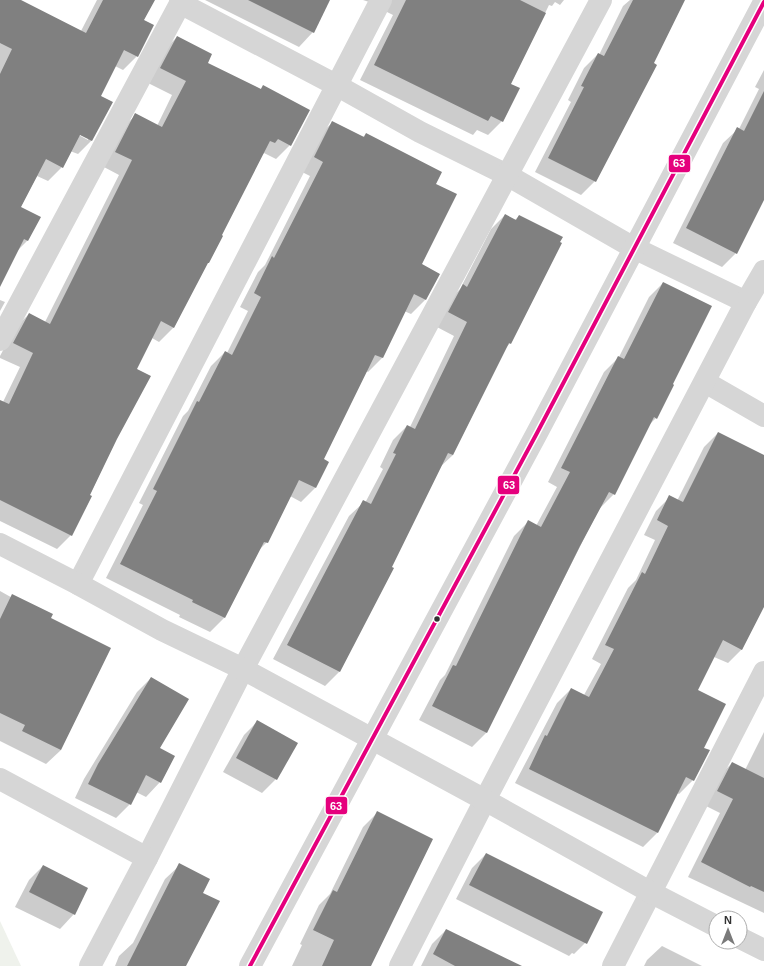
<svg xmlns="http://www.w3.org/2000/svg" width="764" height="966" font-family="Arial,sans-serif">
<style>
.green{fill:#eff2ec}
.shadow{fill:#0003;fill-rule:evenodd}
.building{fill:#808080}
.lines{fill:none;stroke-linecap:round;stroke-linejoin:round}
.minor{stroke:#d6d6d6;stroke-width:22}
.tertiary{stroke:#d6d6d6;stroke-width:22}
.bus-1-casing{stroke:#fff;stroke-width:7}
.bus-1{stroke:#e5007d;stroke-width:4}
.bus-dot{fill:#323232;stroke:#fff;stroke-width:1.5}
.line-badge{stroke:#fff;stroke-width:1.5}
.badge-label{font-size:11px;text-anchor:middle;font-weight:bold;fill:#fff}
</style>
<rect width="100%" height="100%" fill="#fff"/>
<path class="green" d="M 0,921 L 21,966 L 0,966 Z"/>
<g class="shadow">
<path d="M 4,0 L 19,0 L 81,31 L 97,0 L 154,0 L 143,21 L 137,56 L 123,70 L 115,66 L 100,96 L 92,140 L 78,154 L 70,151 L 62,167 L 48,181 L 37,176 L 20,208 L 39,218 L 27,241 L 17,251 L 0,285 L 0,4 ZM 75,133 L 88,137 L 88,140 Z"/>
<path d="M 205,0 L 329,0 L 313,32 L 299,47 Z"/>
<path d="M 363,0 L 564,0 L 560,5 L 555,2 L 552,6 L 549,5 L 510,85 L 502,121 L 488,135 L 477,130 L 473,135 L 360,80 L 393,15 L 377,7 L 372,3 Z"/>
<path d="M 630,0 L 684,0 L 595,181 L 581,195 L 535,172 L 571,102 L 568,100 L 584,68 L 598,54 L 599,55 L 623,6 Z"/>
<path d="M 177,37 L 206,64 L 260,90 L 263,86 L 290,145 L 276,159 L 264,153 L 261,156 L 174,327 L 159,342 L 152,338 L 136,369 L 116,439 L 71,535 L 57,549 L 0,521 L 0,401 L 3,402 L 20,367 L 0,358 L 0,356 L 15,328 L 29,314 L 45,322 L 119,175 L 102,166 L 121,129 L 136,115 L 157,126 L 172,95 L 146,82 L 163,51 Z"/>
<path d="M 764,70 L 764,198 L 736,253 L 722,267 L 673,243 L 723,143 L 738,129 L 739,129 L 759,89 L 755,87 Z"/>
<path d="M 333,122 L 363,137 L 366,134 L 435,184 L 420,265 L 439,274 L 425,300 L 411,314 L 404,311 L 382,358 L 368,372 L 366,371 L 323,460 L 327,462 L 315,488 L 301,502 L 290,496 L 267,542 L 259,550 L 224,618 L 210,632 L 179,617 L 180,615 L 106,578 L 143,505 L 139,503 L 183,416 L 188,411 L 211,366 L 225,352 L 227,353 L 248,311 L 240,307 L 258,272 L 265,265 L 310,176 L 300,171 L 318,136 Z"/>
<path d="M 505,215 L 515,220 L 519,216 L 559,243 L 510,343 L 505,349 L 453,455 L 440,467 L 339,672 L 325,686 L 273,659 L 349,516 L 364,502 L 365,503 L 383,469 L 380,467 L 393,440 L 407,426 L 410,427 L 454,336 L 435,326 L 449,300 L 460,289 L 491,229 Z"/>
<path d="M 663,283 L 656,418 L 648,426 L 614,494 L 599,509 L 486,733 L 472,747 L 419,720 L 440,680 L 445,675 L 514,536 L 528,522 L 536,526 L 557,487 L 548,482 L 604,372 L 619,357 L 649,297 Z"/>
<path d="M 0,300 L 5,302 L 0,311 Z"/>
<path d="M 718,433 L 764,456 L 764,593 L 742,649 L 728,663 L 714,657 L 697,690 L 702,748 L 693,780 L 679,794 L 677,793 L 657,833 L 643,847 L 515,783 L 557,703 L 571,689 L 584,695 L 601,664 L 592,659 L 628,588 L 636,580 L 655,540 L 644,535 L 656,511 L 670,497 L 677,501 L 704,447 Z"/>
<path d="M 0,591 L 50,619 L 61,750 L 46,764 L 0,741 Z"/>
<path d="M 151,678 L 158,749 L 160,782 L 146,797 L 136,792 L 130,804 L 116,818 L 75,798 L 84,779 L 137,692 Z"/>
<path d="M 258,721 L 276,779 L 262,793 L 223,772 L 244,735 Z"/>
<path d="M 764,732 L 764,913 L 688,877 L 720,813 L 704,805 L 718,777 L 732,763 L 745,770 Z"/>
<path d="M 377,813 L 370,966 L 292,966 L 302,945 L 300,944 L 319,905 L 330,894 L 363,827 Z"/>
<path d="M 486,854 L 588,940 L 574,954 L 572,953 L 569,956 L 456,899 L 472,868 Z"/>
<path d="M 180,865 L 202,893 L 182,966 L 115,966 L 119,956 L 133,943 L 165,879 Z"/>
<path d="M 43,866 L 74,914 L 60,929 L 15,907 L 29,880 Z"/>
<path d="M 446,930 L 520,966 L 421,966 L 432,944 Z"/>
<path d="M 662,946 L 702,966 L 644,966 L 647,960 Z"/>
</g>
<g class="building">
<path d="M 0,0 L 21,0 L 86,33 L 103,0 L 155,0 L 144,20 L 154,25 L 138,57 L 124,50 L 101,96 L 113,102 L 92,141 L 80,135 L 63,168 L 46,159 L 21,207 L 41,217 L 28,241 L 24,239 L 0,287 L 0,74 L 12,49 L 0,43 Z"/>
<path d="M 248,0 L 330,0 L 314,33 Z"/>
<path d="M 406,0 L 520,0 L 546,13 L 511,84 L 520,88 L 503,122 L 491,116 L 488,121 L 374,65 Z"/>
<path d="M 633,0 L 685,0 L 654,63 L 657,65 L 596,182 L 548,158 L 584,87 L 581,86 L 598,53 L 604,56 Z"/>
<path d="M 177,36 L 212,54 L 208,63 L 261,89 L 263,85 L 310,110 L 291,146 L 278,139 L 275,143 L 270,141 L 222,235 L 223,236 L 209,263 L 208,263 L 174,328 L 161,321 L 137,369 L 151,376 L 117,439 L 90,495 L 92,496 L 72,536 L 0,500 L 0,400 L 9,404 L 33,353 L 13,343 L 29,313 L 50,324 L 132,160 L 115,152 L 135,113 L 162,127 L 186,81 L 160,68 Z"/>
<path d="M 764,91 L 764,200 L 737,254 L 686,228 L 737,127 L 744,131 Z"/>
<path d="M 332,121 L 364,137 L 366,133 L 442,172 L 436,184 L 457,194 L 422,264 L 440,274 L 426,300 L 414,294 L 383,358 L 375,355 L 324,459 L 329,462 L 316,488 L 299,480 L 268,543 L 264,542 L 225,618 L 192,602 L 193,600 L 120,564 L 157,491 L 153,489 L 197,401 L 199,402 L 225,351 L 232,355 L 261,297 L 254,293 L 272,256 L 274,258 L 323,162 L 314,157 Z"/>
<path d="M 505,214 L 516,220 L 519,215 L 563,237 L 560,242 L 562,243 L 511,344 L 509,343 L 453,455 L 448,453 L 392,567 L 394,568 L 340,672 L 287,645 L 363,500 L 371,504 L 396,454 L 393,453 L 407,425 L 415,429 L 467,322 L 448,312 L 463,284 L 467,287 Z"/>
<path d="M 663,282 L 712,306 L 673,384 L 674,385 L 657,419 L 654,417 L 615,495 L 609,492 L 580,546 L 487,733 L 432,706 L 453,665 L 456,666 L 528,520 L 541,527 L 570,472 L 561,468 L 618,356 L 624,359 Z"/>
<path d="M 718,432 L 764,455 L 764,607 L 742,650 L 723,640 L 698,690 L 726,704 L 704,748 L 710,750 L 694,781 L 686,777 L 658,833 L 529,769 L 545,735 L 547,736 L 571,688 L 589,697 L 614,649 L 605,645 L 642,572 L 645,574 L 668,526 L 657,520 L 669,495 L 683,502 Z"/>
<path d="M 12,594 L 53,614 L 51,618 L 111,648 L 61,750 L 22,731 L 25,725 L 0,713 L 0,619 Z"/>
<path d="M 151,677 L 189,699 L 160,748 L 175,756 L 161,783 L 146,775 L 131,805 L 88,784 L 98,764 Z"/>
<path d="M 257,720 L 298,743 L 277,780 L 236,758 Z"/>
<path d="M 732,762 L 764,778 L 764,892 L 751,886 L 750,887 L 701,862 L 733,799 L 717,791 Z"/>
<path d="M 377,811 L 433,839 L 371,966 L 322,966 L 334,940 L 313,930 L 333,890 L 337,892 Z"/>
<path d="M 486,853 L 603,912 L 587,944 L 469,885 Z"/>
<path d="M 179,863 L 210,879 L 203,893 L 220,901 L 186,966 L 127,966 Z"/>
<path d="M 43,865 L 88,888 L 75,915 L 29,892 Z"/>
<path d="M 446,929 L 522,966 L 455,966 L 433,954 Z"/>
</g>
<g class="lines">
<g class="minor">
<path d="M 180,3 L 336,85 L 420,132 L 507,175 L 634,248 L 746,302"/>
<path d="M 0,340 L 182,0"/>
<path d="M 705,382 L 764,416"/>
<path d="M 78,584 L 381,0"/>
<path d="M 0,779 L 147,858 L 243,669 L 601,0"/>
<path d="M 90,966 L 147,858"/>
<path d="M 400,966 L 485,800 L 746,302 L 764,271"/>
<path d="M 613,966 L 764,672"/>
</g>
<g class="tertiary">
<path d="M 0,544 L 78,584 L 162,630 L 243,669 L 485,800 L 652,893 L 716,926"/>
<path d="M 740,938 L 764,950"/>
<path d="M 250,966 L 537,433 L 764,2"/>
</g>
<defs>
<path id="bus-1" d="M 250,966 L 537,433 L 764,2"/>
</defs>
<use href="#bus-1" class="bus-1-casing"/>
<use href="#bus-1" class="bus-1"/>
</g>
<circle class="bus-dot" cx="437" cy="619" r="3.5"/>
<g class="line-badge">
<rect x="668" y="154" width="23" height="19" rx="4" fill="#e5007d"/>
<rect x="497" y="475" width="23" height="20" rx="4" fill="#e5007d"/>
<rect x="325" y="796" width="23" height="19" rx="4" fill="#e5007d"/>
</g>
<g class="badge-label">
<text x="679" y="167">63</text>
<text x="509" y="489">63</text>
<text x="336" y="810">63</text>
</g>
<g transform="translate(728 930)"><circle r="19" fill="#ffffff" stroke="#adadad"/>
<path d="M0-3L7 15L0 10L-7 15Z" fill="#7a7a7a"/>
<text y="-6" font-size="11" font-weight="bold" text-anchor="middle" fill="#323232">N</text>
</g>
</svg>
